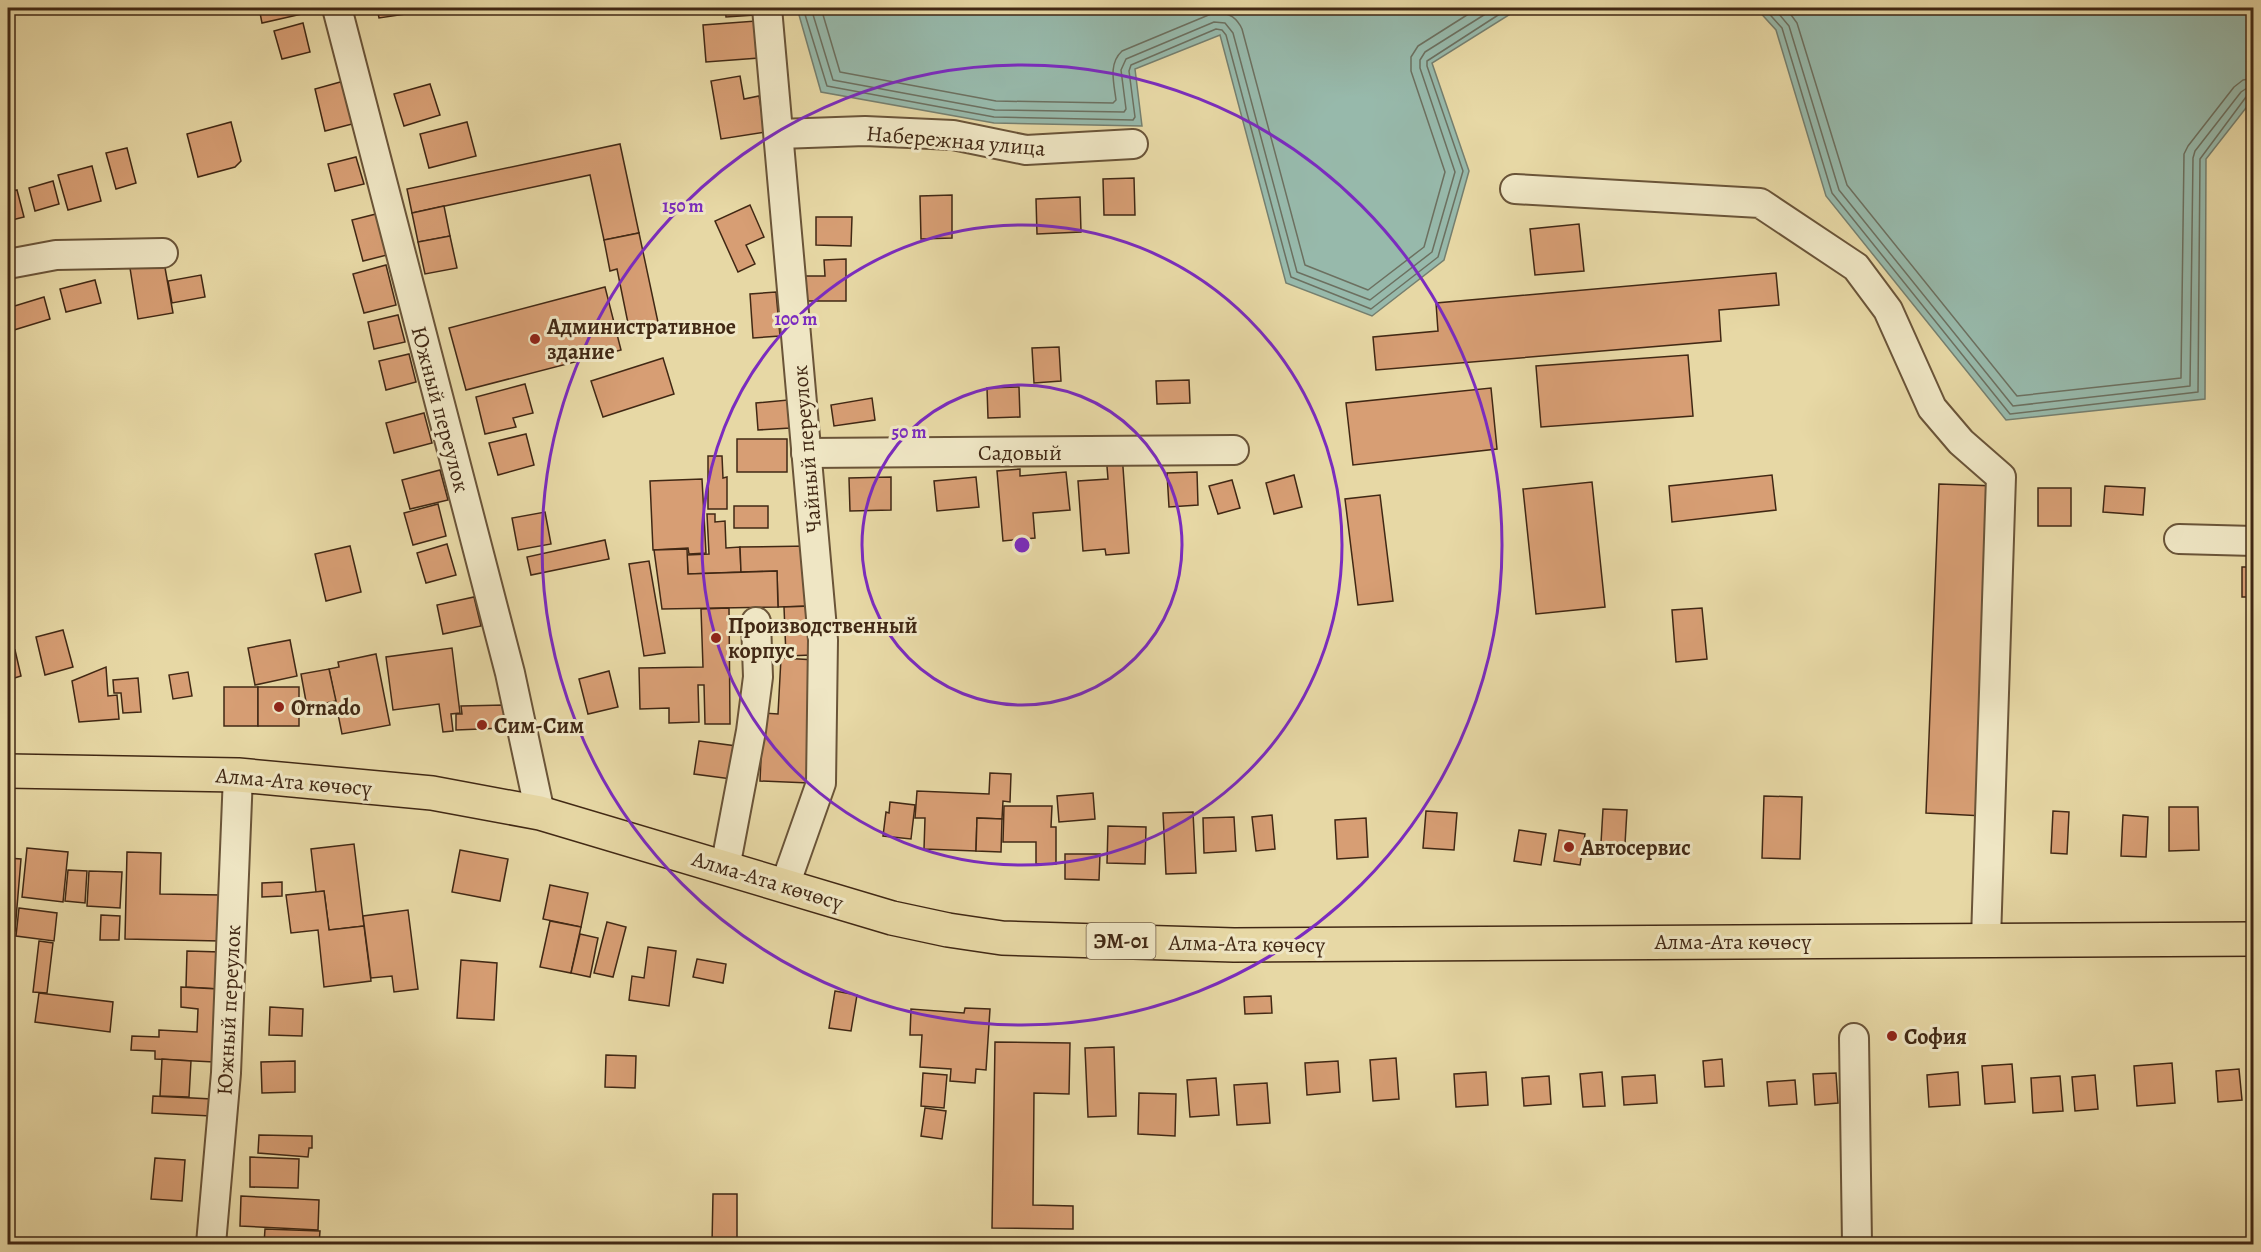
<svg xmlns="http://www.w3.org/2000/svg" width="2261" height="1252" font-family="Alegreya,serif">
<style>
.water{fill:#97b9ab;stroke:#757f6f;stroke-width:1.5}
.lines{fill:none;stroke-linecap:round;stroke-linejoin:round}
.shore{stroke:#6c7060;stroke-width:1.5}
.building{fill:#d79e74;stroke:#412814;stroke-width:1.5}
.minor-casing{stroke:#6a5438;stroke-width:32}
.highway-casing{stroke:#412814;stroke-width:36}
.minor{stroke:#efe6c4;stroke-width:28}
.highway{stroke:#e7d8a5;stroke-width:33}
.ring{fill:none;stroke:#7b2cbf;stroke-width:3}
.poi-dot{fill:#8f2418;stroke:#efe6c4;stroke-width:2}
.labels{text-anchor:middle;stroke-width:6;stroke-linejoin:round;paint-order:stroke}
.shield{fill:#efe6c4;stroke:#756149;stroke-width:1.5}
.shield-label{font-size:21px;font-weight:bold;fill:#412814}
.street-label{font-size:22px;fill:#412814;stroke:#efe6c4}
.poi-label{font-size:22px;font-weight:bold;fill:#412814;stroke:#efe6c4;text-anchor:start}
.centre{fill:#7b2cbf;stroke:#efe6c4;stroke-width:3}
.ring-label{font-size:18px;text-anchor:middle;font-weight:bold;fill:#7b2cbf;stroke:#efe6c4;stroke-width:6;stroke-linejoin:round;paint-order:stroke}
</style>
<rect width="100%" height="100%" fill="#e7d8a5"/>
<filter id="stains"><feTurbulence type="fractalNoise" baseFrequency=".00333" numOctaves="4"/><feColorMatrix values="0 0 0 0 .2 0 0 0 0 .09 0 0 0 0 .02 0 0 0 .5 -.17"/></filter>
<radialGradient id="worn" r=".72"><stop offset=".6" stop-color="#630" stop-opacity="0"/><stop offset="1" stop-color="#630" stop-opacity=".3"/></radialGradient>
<g class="water">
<path d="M 797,8 L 1520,8 L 1432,63 L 1469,171 L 1444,260 L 1372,316 L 1286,283 L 1220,35 L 1135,69 L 1142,126 L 994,123 L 821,92 Z"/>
<path d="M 1756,8 L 2253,8 L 2253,99 L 2206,159 L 2205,399 L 2006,420 L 1826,196 L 1776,30 Z"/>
</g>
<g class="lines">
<g class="shore">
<path d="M 803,8 L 827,86 L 994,117 L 1133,120 L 1135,117 L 1129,71 L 1131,65 L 1216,29 L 1222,30 L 1226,35 L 1291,277 L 1371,309 L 1438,257 L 1463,171 L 1427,66 L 1427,61 L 1509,8"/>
<path d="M 811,8 L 833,80 L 995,110 L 1124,112 L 1126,109 L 1121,70 L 1126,59 L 1214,22 L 1225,23 L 1233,33 L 1297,272 L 1370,300 L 1432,252 L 1455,172 L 1420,68 L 1420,60 L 1425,52 L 1495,8"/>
<path d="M 821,8 L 840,72 L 996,101 L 1113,103 L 1116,100 C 1114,83 1108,64 1122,51 L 1211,14 C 1225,11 1236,16 1242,29 L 1305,265 L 1368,290 L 1424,247 L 1445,172 L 1411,71 L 1411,57 L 1418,46 L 1478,8"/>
<path d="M 1764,8 L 1782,28 L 1832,193 L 2010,414 L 2198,392 L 2200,159 L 2246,97 L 2254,95"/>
<path d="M 1774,8 L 1789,26 L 1839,190 L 2013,406 L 2190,386 L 2193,158 L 2195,151 L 2241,92 L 2247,88 L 2254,87"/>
<path d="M 1786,8 L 1797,23 L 1847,185 L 2017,396 L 2181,378 L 2184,154 L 2188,146 L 2234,87 L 2243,80 L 2254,78"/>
</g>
</g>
<g class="building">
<path d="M 259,8 L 300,8 L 302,14 L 262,23 Z"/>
<path d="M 377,8 L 419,8 L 420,12 L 379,18 Z"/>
<path d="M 725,8 L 754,8 L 755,15 L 726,17 Z"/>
<path d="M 756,21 L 759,58 L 706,62 L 703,25 Z"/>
<path d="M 303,23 L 310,52 L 282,59 L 274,31 Z"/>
<path d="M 740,76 L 744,99 L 759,96 L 765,132 L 721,139 L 711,81 Z"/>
<path d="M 344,81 L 356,123 L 325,131 L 315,89 Z"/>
<path d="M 430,84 L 440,115 L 404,126 L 394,94 Z"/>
<path d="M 231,122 L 241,161 L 235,167 L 198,177 L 187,134 Z"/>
<path d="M 467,122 L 476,156 L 429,168 L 420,134 Z"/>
<path d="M 620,144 L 639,233 L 604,240 L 590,175 L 412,213 L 407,189 Z"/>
<path d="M 127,148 L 136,183 L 116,189 L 106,153 Z"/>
<path d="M 356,157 L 364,184 L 335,191 L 328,164 Z"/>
<path d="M 92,166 L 101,201 L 68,210 L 58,175 Z"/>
<path d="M 1134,178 L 1135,215 L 1104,215 L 1103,179 Z"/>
<path d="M 53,181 L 59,204 L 35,211 L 29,188 Z"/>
<path d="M 17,190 L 24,217 L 8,221 L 8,192 Z"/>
<path d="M 952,195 L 952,238 L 921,239 L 920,196 Z"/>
<path d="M 1080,197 L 1081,232 L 1037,234 L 1036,199 Z"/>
<path d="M 750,205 L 764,237 L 746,245 L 755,264 L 738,272 L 715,221 Z"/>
<path d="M 444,206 L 450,236 L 418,242 L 412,213 Z"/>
<path d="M 376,214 L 387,255 L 363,261 L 352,220 Z"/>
<path d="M 816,217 L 852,217 L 851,246 L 816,245 Z"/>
<path d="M 1579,224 L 1584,271 L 1535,275 L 1530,229 Z"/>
<path d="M 639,233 L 659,327 L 630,333 L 617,269 L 610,271 L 604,240 Z"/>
<path d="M 450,236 L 457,268 L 425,274 L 418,242 Z"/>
<path d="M 846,259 L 846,301 L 806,301 L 805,276 L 825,276 L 824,260 Z"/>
<path d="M 164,262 L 173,313 L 138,319 L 130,268 Z"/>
<path d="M 386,265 L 396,305 L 364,313 L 353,274 Z"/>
<path d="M 1776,273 L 1779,305 L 1719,310 L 1721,341 L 1376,370 L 1373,337 L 1438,331 L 1436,303 Z"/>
<path d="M 201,275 L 205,297 L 172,303 L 168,281 Z"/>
<path d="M 95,280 L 101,303 L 66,312 L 60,289 Z"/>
<path d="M 605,287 L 621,350 L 466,390 L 449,328 Z"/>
<path d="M 776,292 L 780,336 L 753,338 L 750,294 Z"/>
<path d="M 44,297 L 50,319 L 14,330 L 8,308 Z"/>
<path d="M 398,315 L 405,342 L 374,349 L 368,322 Z"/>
<path d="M 1059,347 L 1061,381 L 1034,383 L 1032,348 Z"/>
<path d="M 409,354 L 416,382 L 386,390 L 379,361 Z"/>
<path d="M 1688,355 L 1693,416 L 1541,427 L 1536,366 Z"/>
<path d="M 663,358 L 674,394 L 603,417 L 591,381 Z"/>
<path d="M 1189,380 L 1190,403 L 1157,404 L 1156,381 Z"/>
<path d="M 525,384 L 533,413 L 513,418 L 516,427 L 485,434 L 476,397 Z"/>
<path d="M 1019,387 L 1020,417 L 988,418 L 987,388 Z"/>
<path d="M 1491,388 L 1497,449 L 1353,465 L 1346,403 Z"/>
<path d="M 872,398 L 875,420 L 834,426 L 831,405 Z"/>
<path d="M 788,400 L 790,428 L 758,430 L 756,403 Z"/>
<path d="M 424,413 L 432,443 L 394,453 L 386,423 Z"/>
<path d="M 526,434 L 534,465 L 498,475 L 489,443 Z"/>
<rect x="737" y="439" width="50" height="33"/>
<path d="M 1122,453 L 1129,553 L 1106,555 L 1105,549 L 1083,551 L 1078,481 L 1108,479 L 1106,454 Z"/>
<path d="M 708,456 L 722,456 L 723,478 L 727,477 L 727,509 L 708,509 Z"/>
<path d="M 1020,469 L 1020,476 L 1066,472 L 1070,510 L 1033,513 L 1035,538 L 1003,541 L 997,471 Z"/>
<path d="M 440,470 L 448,500 L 410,509 L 402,480 Z"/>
<path d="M 1197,472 L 1198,505 L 1169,507 L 1167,473 Z"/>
<path d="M 1294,475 L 1302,507 L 1274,514 L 1266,483 Z"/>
<path d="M 1772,475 L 1776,510 L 1672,522 L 1669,486 Z"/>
<path d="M 891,477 L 891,510 L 850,511 L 849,478 Z"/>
<path d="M 976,477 L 979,507 L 937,511 L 934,481 Z"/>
<path d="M 702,479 L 706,553 L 689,554 L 688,548 L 653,550 L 650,481 Z"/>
<path d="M 1232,480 L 1240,508 L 1218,514 L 1209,486 Z"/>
<path d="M 1592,482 L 1605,607 L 1536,614 L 1523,489 Z"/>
<path d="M 1939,484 L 1997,486 L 1984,816 L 1926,813 Z"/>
<path d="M 2105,486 L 2145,488 L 2143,515 L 2103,512 Z"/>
<rect x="2038" y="488" width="33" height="38"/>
<path d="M 1380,495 L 1393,601 L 1358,605 L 1345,499 Z"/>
<path d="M 438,504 L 446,536 L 413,545 L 404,513 Z"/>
<rect x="734" y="506" width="34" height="22"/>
<path d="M 545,512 L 551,544 L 518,550 L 512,518 Z"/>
<path d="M 707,514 L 715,514 L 715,522 L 725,521 L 726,548 L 740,547 L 741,572 L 688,574 L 687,555 L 709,554 Z"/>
<path d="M 605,540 L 609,559 L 531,575 L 527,557 Z"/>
<path d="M 447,544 L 456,575 L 426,583 L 417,553 Z"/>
<path d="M 350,546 L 361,592 L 326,601 L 315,554 Z"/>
<path d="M 809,546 L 811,606 L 778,607 L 777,571 L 741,572 L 740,547 Z"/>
<path d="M 687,549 L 688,574 L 777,571 L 778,607 L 662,609 L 654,550 Z"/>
<path d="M 649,561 L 665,653 L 644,656 L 629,564 Z"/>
<rect x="2242" y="567" width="12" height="30"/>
<path d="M 474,597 L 481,626 L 443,634 L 437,605 Z"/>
<path d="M 811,606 L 812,655 L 786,656 L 784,607 Z"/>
<path d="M 729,608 L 730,724 L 705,724 L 704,685 L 698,685 L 699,722 L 669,723 L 669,708 L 640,709 L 639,668 L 703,667 L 701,609 Z"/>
<path d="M 1702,608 L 1707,659 L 1676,662 L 1672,610 Z"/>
<path d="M 63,630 L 73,667 L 45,675 L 36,637 Z"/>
<path d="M 290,640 L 297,676 L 255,685 L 248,648 Z"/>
<path d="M 452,648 L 460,713 L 451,714 L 453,731 L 443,732 L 439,704 L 393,710 L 386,657 Z"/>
<path d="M 15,650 L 21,676 L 8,680 L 8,652 Z"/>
<path d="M 376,654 L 390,725 L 342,734 L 329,669 L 339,667 L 338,662 Z"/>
<path d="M 781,658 L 816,660 L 809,783 L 760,781 L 763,713 L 778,714 Z"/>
<path d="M 106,667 L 108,696 L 117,695 L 119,719 L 79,722 L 72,681 Z"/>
<path d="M 329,669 L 336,701 L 307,707 L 301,674 Z"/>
<path d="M 609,671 L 618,707 L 588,714 L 579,679 Z"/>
<path d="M 188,672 L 192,696 L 173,699 L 169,675 Z"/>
<path d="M 138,678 L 141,712 L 123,713 L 121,693 L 114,693 L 113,680 Z"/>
<rect x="224" y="687" width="34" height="39"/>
<rect x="258" y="687" width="41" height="39"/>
<path d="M 504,705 L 505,728 L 456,730 L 456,714 L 462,714 L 461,706 Z"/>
<path d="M 699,741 L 744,747 L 739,780 L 694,774 Z"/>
<path d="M 990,773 L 1011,774 L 1010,802 L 1003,801 L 1002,819 L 977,818 L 976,851 L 924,849 L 925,818 L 915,818 L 917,791 L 989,794 Z"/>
<path d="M 1093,793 L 1095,819 L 1059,822 L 1057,796 Z"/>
<path d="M 1764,796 L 1802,797 L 1800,859 L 1762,858 Z"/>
<path d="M 890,802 L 915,805 L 911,839 L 883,836 L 886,812 L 889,813 Z"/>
<path d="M 1004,806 L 1052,806 L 1051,827 L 1056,827 L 1056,864 L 1036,864 L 1036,842 L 1003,842 Z"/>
<path d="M 2169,807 L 2198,807 L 2199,850 L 2169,851 Z"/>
<path d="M 1603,809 L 1627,810 L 1625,844 L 1601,843 Z"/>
<path d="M 1426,811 L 1457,813 L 1454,850 L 1423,848 Z"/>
<path d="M 2053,811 L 2069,812 L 2067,854 L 2051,853 Z"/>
<path d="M 1193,812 L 1196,873 L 1166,874 L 1163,813 Z"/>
<path d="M 1272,815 L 1275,849 L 1256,851 L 1252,817 Z"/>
<path d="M 2123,815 L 2148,817 L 2146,857 L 2121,856 Z"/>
<path d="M 1234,817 L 1236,851 L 1204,853 L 1203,818 Z"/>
<path d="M 977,818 L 1002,819 L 1001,852 L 976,851 Z"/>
<path d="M 1366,818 L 1368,857 L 1337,859 L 1335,820 Z"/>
<path d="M 1108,826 L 1146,827 L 1145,864 L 1107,863 Z"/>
<path d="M 1519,830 L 1546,834 L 1541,865 L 1514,861 Z"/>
<path d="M 1559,830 L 1585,834 L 1580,865 L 1554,861 Z"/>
<path d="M 354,844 L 364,926 L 329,930 L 324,891 L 316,892 L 311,849 Z"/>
<path d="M 27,848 L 68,852 L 63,902 L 22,897 Z"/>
<path d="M 460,850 L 508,859 L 500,901 L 452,892 Z"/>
<path d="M 127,852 L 161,853 L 160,894 L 221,895 L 220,941 L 125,939 Z"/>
<path d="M 1065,854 L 1100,854 L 1099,880 L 1065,879 Z"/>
<path d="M 8,858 L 21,859 L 15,931 L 8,931 Z"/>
<path d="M 68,870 L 87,871 L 85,903 L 65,901 Z"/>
<path d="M 89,871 L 122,872 L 120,908 L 87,906 Z"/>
<path d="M 282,882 L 282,896 L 262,897 L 262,883 Z"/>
<path d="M 550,885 L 588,893 L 581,927 L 543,919 Z"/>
<path d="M 324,891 L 329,930 L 364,926 L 371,981 L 324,987 L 318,930 L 291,933 L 286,895 Z"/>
<path d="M 19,908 L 57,913 L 54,941 L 16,936 Z"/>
<path d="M 408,910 L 418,989 L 394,992 L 392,976 L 371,978 L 363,916 Z"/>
<path d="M 101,915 L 120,916 L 119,940 L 100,940 Z"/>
<path d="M 550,921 L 581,927 L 571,973 L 540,967 Z"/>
<path d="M 607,922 L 626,927 L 613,977 L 594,973 Z"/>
<path d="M 580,934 L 598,938 L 590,977 L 571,973 Z"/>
<path d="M 39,941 L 53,943 L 47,993 L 33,992 Z"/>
<path d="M 648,947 L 676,951 L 669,1006 L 629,1000 L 632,976 L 644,978 Z"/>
<path d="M 187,951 L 220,952 L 218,989 L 186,987 Z"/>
<path d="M 697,959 L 726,964 L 723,983 L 693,977 Z"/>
<path d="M 461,960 L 497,963 L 494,1020 L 457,1018 Z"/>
<path d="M 181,987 L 218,989 L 214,1062 L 155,1059 L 155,1051 L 131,1050 L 132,1036 L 159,1037 L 159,1030 L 197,1032 L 198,1009 L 181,1007 Z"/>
<path d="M 835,991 L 857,995 L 851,1031 L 829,1028 Z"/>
<path d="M 39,993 L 113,1002 L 110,1032 L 35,1022 Z"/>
<path d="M 1271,996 L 1272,1013 L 1245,1014 L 1244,997 Z"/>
<path d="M 270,1007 L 303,1009 L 302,1036 L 269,1035 Z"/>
<path d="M 965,1008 L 990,1009 L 986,1070 L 976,1069 L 975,1083 L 950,1081 L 951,1069 L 920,1067 L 922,1035 L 910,1035 L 911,1009 L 964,1013 Z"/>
<path d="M 995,1042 L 1070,1043 L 1069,1094 L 1034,1093 L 1033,1205 L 1073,1206 L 1073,1229 L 992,1228 Z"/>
<path d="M 1114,1047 L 1116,1116 L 1088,1117 L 1085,1048 Z"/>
<path d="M 606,1055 L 636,1056 L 635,1088 L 605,1087 Z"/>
<path d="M 1396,1058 L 1399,1099 L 1373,1101 L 1370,1060 Z"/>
<path d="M 162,1059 L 191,1061 L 189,1097 L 160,1096 Z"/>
<path d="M 1722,1059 L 1724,1086 L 1705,1087 L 1703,1061 Z"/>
<path d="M 295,1061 L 295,1092 L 262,1093 L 261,1062 Z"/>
<path d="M 1338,1061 L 1340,1092 L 1307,1095 L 1305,1063 Z"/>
<path d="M 2172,1063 L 2175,1103 L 2137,1106 L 2134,1066 Z"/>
<path d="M 2012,1064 L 2015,1102 L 1985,1104 L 1982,1066 Z"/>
<path d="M 2239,1069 L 2242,1100 L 2218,1102 L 2216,1071 Z"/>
<path d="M 1486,1072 L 1488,1105 L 1456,1107 L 1454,1074 Z"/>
<path d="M 1602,1072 L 1605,1106 L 1583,1107 L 1580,1074 Z"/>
<path d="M 1958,1072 L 1960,1105 L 1929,1107 L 1927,1075 Z"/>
<path d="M 923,1073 L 947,1075 L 944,1108 L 921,1106 Z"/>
<path d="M 1836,1073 L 1838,1103 L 1815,1105 L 1813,1074 Z"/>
<path d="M 1655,1075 L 1657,1103 L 1624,1105 L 1622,1077 Z"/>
<path d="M 2095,1075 L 2098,1109 L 2075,1111 L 2072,1077 Z"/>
<path d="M 1549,1076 L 1551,1104 L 1524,1106 L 1522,1078 Z"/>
<path d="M 2060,1076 L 2063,1111 L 2033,1113 L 2031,1078 Z"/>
<path d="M 1216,1078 L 1219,1115 L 1190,1117 L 1187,1080 Z"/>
<path d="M 1795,1080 L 1797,1104 L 1769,1106 L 1767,1082 Z"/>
<path d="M 1267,1083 L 1270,1123 L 1237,1125 L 1234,1085 Z"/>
<path d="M 1139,1093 L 1176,1094 L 1175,1136 L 1138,1134 Z"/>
<path d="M 153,1096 L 212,1099 L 211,1116 L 152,1113 Z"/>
<path d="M 925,1108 L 946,1111 L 942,1139 L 921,1136 Z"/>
<path d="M 259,1135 L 312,1136 L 312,1148 L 309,1148 L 308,1157 L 258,1153 Z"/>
<path d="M 250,1157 L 299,1159 L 298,1188 L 250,1187 Z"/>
<path d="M 155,1158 L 185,1160 L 182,1201 L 151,1199 Z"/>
<path d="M 713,1194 L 737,1194 L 737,1244 L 712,1244 Z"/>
<path d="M 241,1196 L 319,1200 L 318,1230 L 240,1226 Z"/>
<path d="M 265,1229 L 320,1231 L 319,1244 L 264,1244 Z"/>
</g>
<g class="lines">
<defs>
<g id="minor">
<path d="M 337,8 L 510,673 L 540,813"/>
<path d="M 767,8 L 823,640 L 821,783 L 785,885"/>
<path d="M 779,134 L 865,131 L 953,135 L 1026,150 L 1133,144"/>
<path d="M 1515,189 L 1760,203 L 1856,267 L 1888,310 L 1932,408 L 1961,442 L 2001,477 L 1986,939"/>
<path d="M 8,264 L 56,255 L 163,253"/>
<path d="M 806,453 L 1234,450"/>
<path d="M 2179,539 L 2254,541"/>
<path d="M 725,868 L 751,731 L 758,677 L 756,622"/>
<path d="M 1854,1038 L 1857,1244"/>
<path d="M 211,1244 L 226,1073 L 238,775"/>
</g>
<path id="highway" d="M 8,771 L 238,775 L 432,793 L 540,813 L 892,918 L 948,930 L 1002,938 L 1234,945 L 2254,939"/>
</defs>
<use href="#minor" class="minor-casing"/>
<use href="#highway" class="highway-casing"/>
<use href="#minor" class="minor"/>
<use href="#highway" class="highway"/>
</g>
<g class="ring">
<circle cx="1022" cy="545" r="160"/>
<circle cx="1022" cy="545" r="320"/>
<circle cx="1022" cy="545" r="480"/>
</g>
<g class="poi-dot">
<circle cx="535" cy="339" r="6"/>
<circle cx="716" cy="638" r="6"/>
<circle cx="279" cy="707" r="6"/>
<circle cx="482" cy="725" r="6"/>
<circle cx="1569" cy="847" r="6"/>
<circle cx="1892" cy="1036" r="6"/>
</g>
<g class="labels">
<rect class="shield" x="1086.5" y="923" width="69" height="36" rx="4.5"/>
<g class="shield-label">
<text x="1121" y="948">ЭМ-01</text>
</g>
<g class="street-label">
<text transform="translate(956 140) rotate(5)" y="8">Набережная улица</text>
<text transform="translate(441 409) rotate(75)" y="8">Южный переулок</text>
<text transform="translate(806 449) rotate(-95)" y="8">Чайный переулок</text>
<text x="1020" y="460">Садовый</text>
<text transform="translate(294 781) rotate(5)" y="8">Алма-Ата көчөсү</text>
<text transform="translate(768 880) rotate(17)" y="8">Алма-Ата көчөсү</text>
<text x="1733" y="949">Алма-Ата көчөсү</text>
<text transform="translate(1247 943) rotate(1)" y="8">Алма-Ата көчөсү</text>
<text transform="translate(228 1010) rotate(-87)" y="8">Южный переулок</text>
</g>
<g class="poi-label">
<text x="547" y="334">Административное<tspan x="547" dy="25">здание</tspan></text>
<text x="728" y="633">Производственный<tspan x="728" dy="25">корпус</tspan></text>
<text x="291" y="715">Ornado</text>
<text x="494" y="733">Сим-Сим</text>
<text x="1581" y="855">Автосервис</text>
<text x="1904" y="1044">София</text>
</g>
</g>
<circle cx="1022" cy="545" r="9" class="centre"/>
<g class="ring-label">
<text x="683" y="212">150 m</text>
<text x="796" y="325">100 m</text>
<text x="909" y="438">50 m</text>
</g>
<rect width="2261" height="1252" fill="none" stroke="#e7d8a5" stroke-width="30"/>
<rect x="9" y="9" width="2243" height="1234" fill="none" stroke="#412814" stroke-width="3"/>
<rect x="15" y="15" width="2231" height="1222" fill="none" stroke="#412814" stroke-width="1.5"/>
<rect width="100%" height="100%" filter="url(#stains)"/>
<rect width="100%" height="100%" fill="url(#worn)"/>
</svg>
